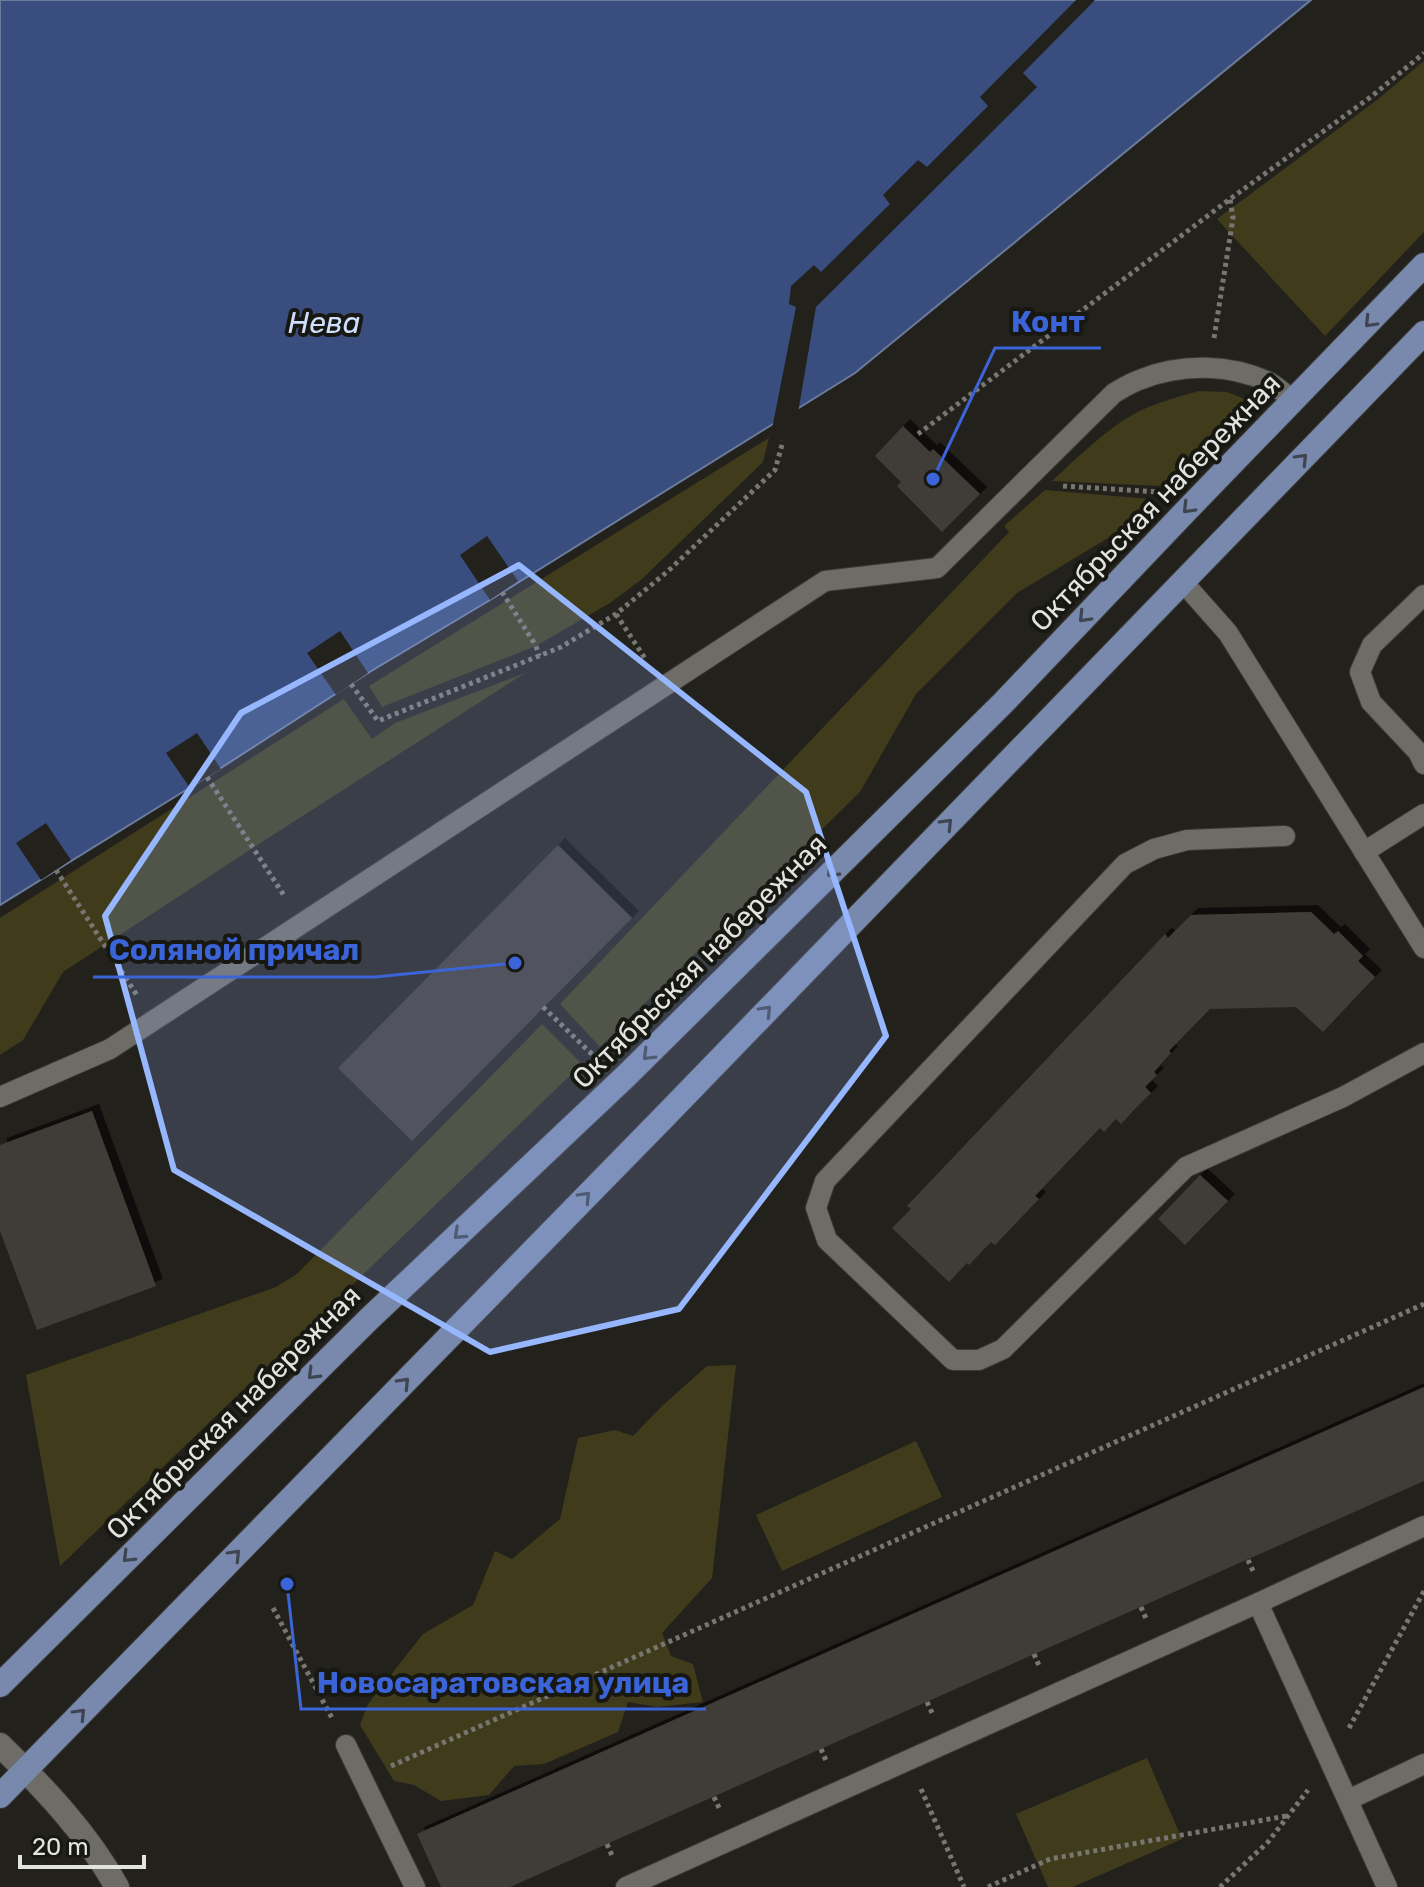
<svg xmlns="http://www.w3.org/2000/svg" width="1424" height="1887" font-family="Rubik,sans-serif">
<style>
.green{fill:#403c1b}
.water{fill:#394e7e;stroke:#6c7b9b;stroke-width:2}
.pier{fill:#22211c}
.building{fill:#3f3e38;filter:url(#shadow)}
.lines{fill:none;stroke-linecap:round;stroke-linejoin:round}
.lane-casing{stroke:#3b3b37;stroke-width:22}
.street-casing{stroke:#3b3b37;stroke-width:26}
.primary-casing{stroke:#3b3b37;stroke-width:26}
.path{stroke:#777671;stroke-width:5;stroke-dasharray:4 4;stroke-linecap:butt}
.lane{stroke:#6d6c66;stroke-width:20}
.street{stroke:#6d6c66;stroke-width:24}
.primary{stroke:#7889ad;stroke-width:24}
.oneway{stroke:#3e4551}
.marked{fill:#96b6fd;fill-opacity:0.2;stroke:#96b6fd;stroke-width:6;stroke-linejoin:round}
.labels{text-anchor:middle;stroke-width:8;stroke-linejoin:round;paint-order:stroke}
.street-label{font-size:28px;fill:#e3e3df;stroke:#181813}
.water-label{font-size:30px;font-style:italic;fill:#cfdefd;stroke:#181813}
.leader{fill:none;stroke:#3b64d9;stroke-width:3}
.callout-dot{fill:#3b64d9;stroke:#181813;stroke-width:3}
.callout-label{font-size:30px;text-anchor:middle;font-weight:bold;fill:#3b64d9;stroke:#181813;stroke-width:8;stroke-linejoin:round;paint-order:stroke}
</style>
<defs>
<filter id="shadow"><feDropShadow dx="7" dy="-7" stdDeviation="0" flood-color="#0009"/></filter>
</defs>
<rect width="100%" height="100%" fill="#22211c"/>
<g class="green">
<path d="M 1424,61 L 1424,232 L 1325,336 L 1217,219 L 1377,100 Z"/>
<path d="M 1199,391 L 1227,392 L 1245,399 L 1161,486 L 1052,481 C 1077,458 1105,430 1134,414 C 1155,403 1177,397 1199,391 Z"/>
<path d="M 769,438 L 763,462 L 642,579 L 610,603 L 536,646 L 382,707 L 369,686 Z"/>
<path d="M 1045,490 L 1149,499 L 1118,532 L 1017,593 L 916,694 L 860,792 L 600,1047 L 560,1004 L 1009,532 L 1004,526 Z"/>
<path d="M 525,673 L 253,848 L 63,972 L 23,1040 L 0,1055 L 0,918 L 344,699 L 372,739 L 395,723 Z"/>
<path d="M 542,1024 L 582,1064 L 60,1566 L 26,1375 L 276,1287 L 297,1274 Z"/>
<path d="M 736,1365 L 712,1578 L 662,1633 L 671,1656 L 693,1664 L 703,1702 L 657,1707 L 628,1702 L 618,1732 L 544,1764 L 514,1766 L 489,1795 L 441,1801 L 414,1785 L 394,1781 L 360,1725 L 368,1704 L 423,1634 L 473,1605 L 495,1551 L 512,1559 L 560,1519 L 578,1438 L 615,1430 L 633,1436 L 662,1406 L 707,1366 Z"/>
<path d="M 916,1441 L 942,1497 L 782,1571 L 756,1515 Z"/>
<path d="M 1147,1758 L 1182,1839 L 1073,1887 L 1048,1887 L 1016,1814 Z"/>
</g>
<path class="water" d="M 0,0 L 1311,0 L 855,373 L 490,600 L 368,673 L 207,777 L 0,905 Z"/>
<g class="pier">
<path d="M 1076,0 L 1095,0 L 1023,73 L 1037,87 L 816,307 L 798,413 L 772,429 L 796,307 L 789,304 L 791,286 L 814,265 L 821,272 L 890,204 L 883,195 L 918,160 L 927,167 L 988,106 L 980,97 Z"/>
<path d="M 487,536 L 518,581 L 490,600 L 460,555 Z"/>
<path d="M 340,631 L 368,673 L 336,695 L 307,653 Z"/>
<path d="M 197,733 L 221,769 L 190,788 L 166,753 Z"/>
<path d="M 46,823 L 71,860 L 41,880 L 16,843 Z"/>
</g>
<g class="building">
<path d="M 903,426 L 930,452 L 933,449 L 980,494 L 942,532 L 897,486 L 901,482 L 875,456 Z"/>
<path d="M 558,845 L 632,918 L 412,1141 L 338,1068 Z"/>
<path d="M 1311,912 L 1334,934 L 1338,931 L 1363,956 L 1358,961 L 1375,977 L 1323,1032 L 1296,1007 L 1210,1009 L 1169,1051 L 1171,1053 L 1154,1072 L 1157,1075 L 1145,1087 L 1151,1093 L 1136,1108 L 1121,1124 L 1116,1119 L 1104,1132 L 1100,1128 L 1035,1196 L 1039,1199 L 995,1245 L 991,1242 L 969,1265 L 967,1263 L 949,1282 L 892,1228 L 911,1209 L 907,1206 L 1152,948 L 1165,934 L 1168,938 L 1191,915 Z"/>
<path d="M 92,1111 L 156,1286 L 37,1330 L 0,1231 L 0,1145 Z"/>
<path d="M 1200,1175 L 1228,1201 L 1185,1245 L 1158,1219 Z"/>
<path d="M 1424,1387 L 1424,1481 L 510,1887 L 441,1887 L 417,1834 Z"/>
</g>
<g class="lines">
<defs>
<g id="lane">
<path d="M 1182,581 L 1228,633 L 1424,948"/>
<path d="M 1424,595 L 1372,645 L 1360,672 L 1371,702 L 1418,752 L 1424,764"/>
<path d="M 1285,836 L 1187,840 L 1154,849 L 1125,864 L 825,1181 L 816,1208 L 827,1240 L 953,1360 L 979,1360 L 1003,1349 L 1186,1167 L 1343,1097 L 1424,1053"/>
<path d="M 1364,852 L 1424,814"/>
<path d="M 0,1097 L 110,1049 L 825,581 L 937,568 L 1114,393 C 1123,388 1132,382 1142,379 C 1182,363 1230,364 1269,382 C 1278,387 1286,395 1294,401"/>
<path d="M 1258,1603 L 1387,1887"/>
<path d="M 346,1745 L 415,1887"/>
<path d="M 1348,1800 L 1424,1764"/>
<path d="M 626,1887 L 1258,1603 L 1424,1526"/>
</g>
<path id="street" d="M 0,1745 C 44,1788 87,1833 117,1887"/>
<g id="primary">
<path d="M 0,1685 L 369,1319 L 626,1076 L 1003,703 L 1185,512 L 1424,265"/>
<path d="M 0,1796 L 664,1117 L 1424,333"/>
</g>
</defs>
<use href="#lane" class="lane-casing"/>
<use href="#street" class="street-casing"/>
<use href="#primary" class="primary-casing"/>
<g class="path">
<path d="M 1214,338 L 1233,218 L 1230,199"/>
<path d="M 918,434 L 1230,199 L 1372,96 L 1424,53"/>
<path d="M 1063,486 L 1157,492"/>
<path d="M 502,592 L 536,646 L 539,656"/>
<path d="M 616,614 L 646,660"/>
<path d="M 351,684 L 378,721 L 561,647 L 616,614 L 667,572 L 775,470 L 783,441"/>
<path d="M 207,777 L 285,897"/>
<path d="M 56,870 L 138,997"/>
<path d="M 543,1007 L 597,1059"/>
<path d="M 1248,1560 L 1254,1573"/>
<path d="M 1141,1607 L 1147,1621"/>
<path d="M 273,1608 L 333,1720"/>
<path d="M 1034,1654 L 1040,1668"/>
<path d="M 927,1702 L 933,1715"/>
<path d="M 1349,1728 L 1424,1591"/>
<path d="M 821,1749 L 827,1763"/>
<path d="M 391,1766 L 1424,1304"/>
<path d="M 921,1789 L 964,1887"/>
<path d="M 714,1797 L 720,1810"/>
<path d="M 607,1844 L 613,1858"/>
<path d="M 988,1887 L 1050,1859 L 1286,1816"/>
<path d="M 1220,1887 L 1268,1842 L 1308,1790"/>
</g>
<use href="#lane" class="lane"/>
<use href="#street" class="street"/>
<use href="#primary" class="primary"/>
</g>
<defs><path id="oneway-chevron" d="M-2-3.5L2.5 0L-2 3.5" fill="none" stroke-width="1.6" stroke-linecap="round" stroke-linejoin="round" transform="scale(2)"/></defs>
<g class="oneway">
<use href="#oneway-chevron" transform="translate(1370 322) rotate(134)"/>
<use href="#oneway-chevron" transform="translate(1302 459) rotate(-46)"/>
<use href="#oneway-chevron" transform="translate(1188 508) rotate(134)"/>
<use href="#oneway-chevron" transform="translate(1084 617) rotate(134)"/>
<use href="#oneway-chevron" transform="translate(947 824) rotate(-46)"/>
<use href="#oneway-chevron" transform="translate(832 872) rotate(135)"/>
<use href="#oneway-chevron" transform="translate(766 1011) rotate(-46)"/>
<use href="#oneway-chevron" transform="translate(648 1055) rotate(135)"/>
<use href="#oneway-chevron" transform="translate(585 1197) rotate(-46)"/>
<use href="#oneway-chevron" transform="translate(459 1234) rotate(137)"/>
<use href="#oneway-chevron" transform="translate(313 1374) rotate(135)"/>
<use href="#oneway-chevron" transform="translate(404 1383) rotate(-46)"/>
<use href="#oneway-chevron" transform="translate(235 1555) rotate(-46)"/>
<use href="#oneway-chevron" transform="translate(128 1557) rotate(135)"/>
<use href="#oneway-chevron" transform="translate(80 1714) rotate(-46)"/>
</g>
<path class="marked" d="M 519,565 L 806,792 L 886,1036 L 679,1309 L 490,1352 L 174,1170 L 105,916 L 241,713 Z"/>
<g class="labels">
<g class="street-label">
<text transform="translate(1155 502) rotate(-46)" y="10">Октябрьская набережная</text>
<text transform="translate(699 961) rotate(-45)" y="10">Октябрьская набережная</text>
<text transform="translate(233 1412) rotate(-45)" y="10">Октябрьская набережная</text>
</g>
<g class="water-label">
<text x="324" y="333">Нева</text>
</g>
</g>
<path class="leader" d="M933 479L995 348H1101M515 963L375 977H93M287 1584L301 1709H706"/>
<g class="callout-dot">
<circle cx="933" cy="479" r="8"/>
<circle cx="515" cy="963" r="8"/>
<circle cx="287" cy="1584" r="8"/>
</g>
<g class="callout-label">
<text x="1048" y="332">Конт</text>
<text x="234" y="960">Соляной причал</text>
<text x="503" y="1693">Новосаратовская улица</text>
</g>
<path d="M20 1855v12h124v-12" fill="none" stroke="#e3e3df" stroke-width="4"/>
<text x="32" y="1855" font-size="24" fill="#e3e3df" stroke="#181813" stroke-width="6" paint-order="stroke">20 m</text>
</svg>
